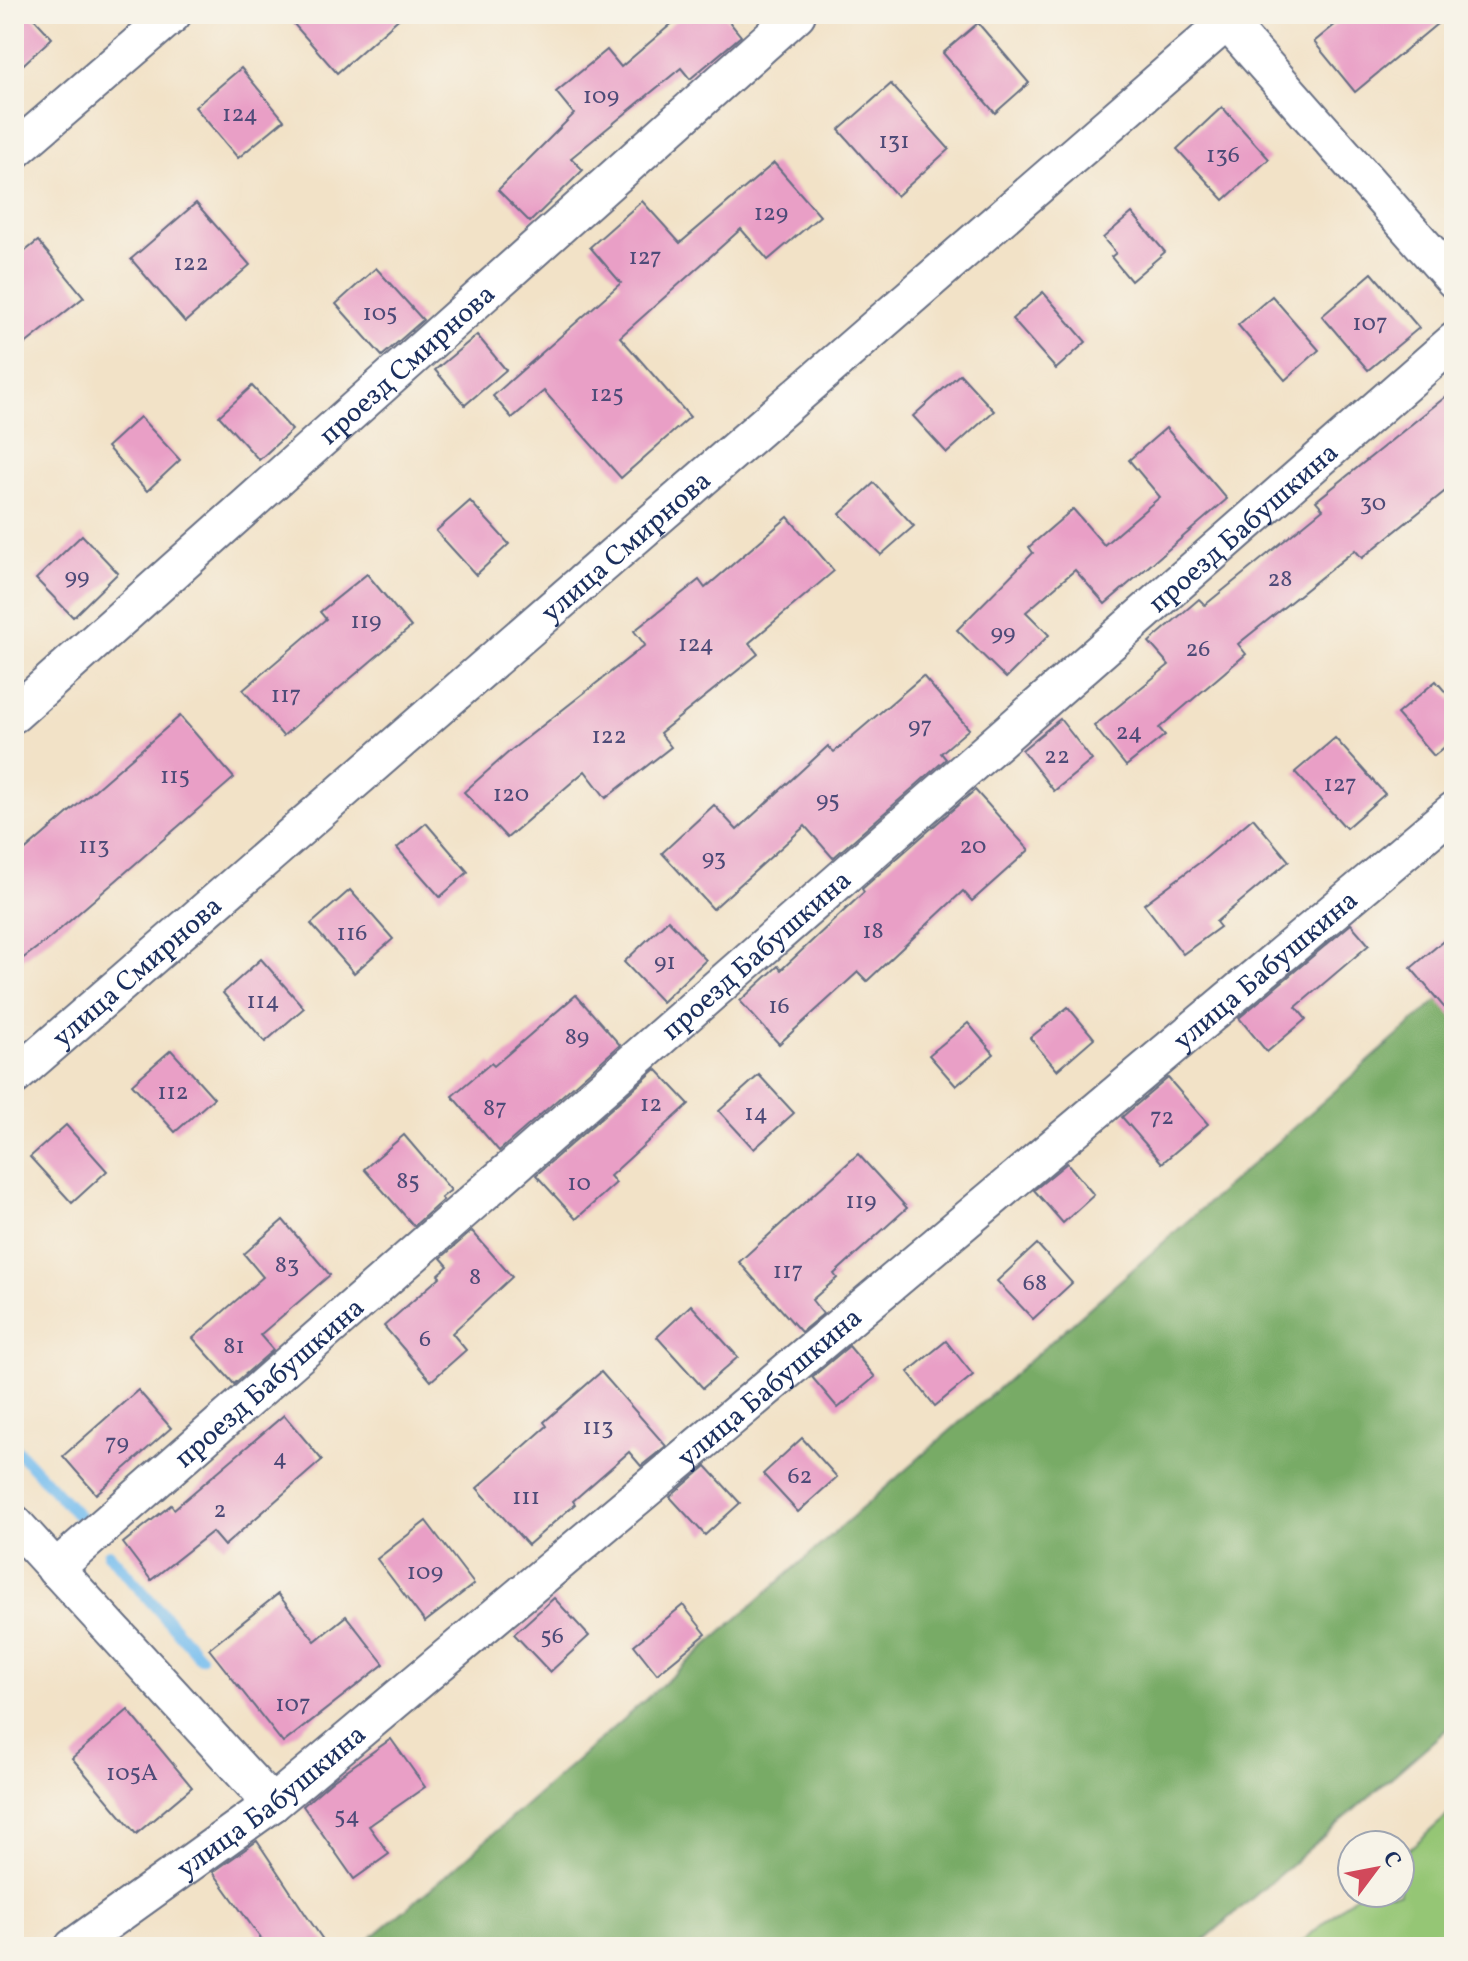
<svg xmlns="http://www.w3.org/2000/svg" width="1468" height="1961" font-family="Vollkorn,serif">
<style>
.green{fill:#95c675;stroke:#587a6a;stroke-width:2}
.forest{fill:#78ab66;stroke:#4a6d62;stroke-width:2}
.lines{fill:none;stroke-linecap:round;stroke-linejoin:round}
.stream{stroke:#77beef;stroke-width:12}
.building{fill:#e99fc6}
.street-casing{stroke:#666e83;stroke-width:40}
.street{stroke:#fff;stroke-width:36}
.labels{text-anchor:middle;stroke-width:6;stroke-linejoin:round;paint-order:stroke}
.number-label{font-size:24px;fill:#4e4b78}
.street-label{font-size:28px;fill:#1b2f5e;stroke:#f7f3e8}
</style>
<rect width="100%" height="100%" fill="#f7f3e8"/>
<filter id="ink" filterUnits="userSpaceOnUse"><feTurbulence type="fractalNoise" baseFrequency=".0125" numOctaves="2"/><feDisplacementMap in="SourceGraphic" scale="16" xChannelSelector="R" yChannelSelector="G"/><feConvolveMatrix kernelMatrix="1 2 1 2 8 2 1 2 1" color-interpolation-filters="sRGB"/></filter>
<filter id="wash" filterUnits="userSpaceOnUse"><feTurbulence type="fractalNoise" baseFrequency=".006" numOctaves="4" result="noise"/><feDisplacementMap in="SourceGraphic" scale="32" xChannelSelector="R" yChannelSelector="G"/><feGaussianBlur stdDeviation="1.8" result="paint"/><feColorMatrix in="noise" values="0 0 0 0 0 0 0 0 0 0 0 0 0 0 0 0 0 1.4 0 .05"/><feComposite in="paint" operator="in"/></filter>
<g filter="url(#wash)">
<rect width="100%" height="100%" fill="#f2e2c7"/>
<path class="green" d="M 1454,1810 L 1454,1947 L 1296,1947 L 1358,1893 L 1400,1893 L 1400,1857 Z"/>
<path class="forest" d="M 1454,986 L 1454,1723 L 1196,1947 L 360,1947 L 442,1879 Z"/>
<g class="lines">
<g class="stream">
<path d="M 14,1447 L 84,1522"/>
<path d="M 109,1554 L 200,1657"/>
</g>
</g>
<g id="blocks">
<g class="building">
<path d="M 14,14 L 30,14 L 52,38 L 14,73 Z"/>
<path d="M 285,14 L 404,14 L 337,73 Z"/>
<path d="M 683,14 L 723,14 L 741,36 L 690,79 L 681,68 L 571,158 L 583,170 L 530,222 L 498,190 L 574,114 L 556,92 L 607,50 L 621,67 Z"/>
<path d="M 1348,14 L 1449,14 L 1355,92 L 1314,42 Z"/>
<path d="M 978,23 L 1029,83 L 995,113 L 943,53 Z"/>
<path d="M 241,68 L 284,120 L 238,158 L 195,107 Z"/>
<path d="M 891,84 L 949,149 L 897,196 L 839,130 Z"/>
<path d="M 1222,107 L 1269,159 L 1224,200 L 1177,149 Z"/>
<path d="M 774,163 L 820,216 L 768,260 L 741,229 L 620,337 L 690,417 L 621,478 L 544,391 L 512,418 L 493,396 L 621,283 L 590,247 L 642,201 L 680,243 Z"/>
<path d="M 196,203 L 250,265 L 185,322 L 131,259 Z"/>
<path d="M 1132,213 L 1165,252 L 1131,281 L 1111,257 L 1116,253 L 1103,238 Z"/>
<path d="M 38,241 L 84,297 L 14,353 L 14,260 Z"/>
<path d="M 376,268 L 423,320 L 382,356 L 336,304 Z"/>
<path d="M 1372,273 L 1419,328 L 1368,370 L 1322,316 Z"/>
<path d="M 1043,292 L 1086,342 L 1056,369 L 1012,319 Z"/>
<path d="M 1272,296 L 1319,350 L 1285,380 L 1238,325 Z"/>
<path d="M 477,335 L 506,370 L 465,405 L 435,370 Z"/>
<path d="M 960,374 L 994,411 L 947,453 L 913,416 Z"/>
<path d="M 252,386 L 292,430 L 259,460 L 219,416 Z"/>
<path d="M 1454,390 L 1454,484 L 1362,558 L 1355,550 L 1238,644 L 1246,654 L 1159,728 L 1165,735 L 1126,766 L 1094,726 L 1169,665 L 1149,642 L 1199,599 L 1205,605 L 1323,509 L 1316,501 Z"/>
<path d="M 140,417 L 180,460 L 147,491 L 107,447 Z"/>
<path d="M 1166,428 L 1227,499 L 1105,604 L 1075,570 L 1026,612 L 1049,635 L 1006,678 L 957,630 L 1033,553 L 1029,547 L 1073,509 L 1104,545 L 1160,497 L 1129,460 Z"/>
<path d="M 874,483 L 914,526 L 881,555 L 840,514 Z"/>
<path d="M 470,501 L 509,544 L 476,575 L 436,531 Z"/>
<path d="M 788,517 L 834,571 L 749,643 L 758,654 L 660,733 L 671,747 L 606,798 L 585,771 L 507,838 L 464,792 L 510,751 L 645,645 L 634,631 L 699,580 L 705,588 Z"/>
<path d="M 82,535 L 118,573 L 73,617 L 36,579 Z"/>
<path d="M 367,574 L 411,627 L 283,736 L 243,690 L 326,619 L 320,612 Z"/>
<path d="M 923,676 L 969,729 L 941,753 L 946,759 L 833,858 L 805,826 L 713,909 L 662,853 L 714,805 L 737,830 L 828,746 L 834,752 Z"/>
<path d="M 1436,681 L 1454,702 L 1454,739 L 1434,756 L 1397,714 Z"/>
<path d="M 180,716 L 234,778 L 50,938 L 14,965 L 14,860 Z"/>
<path d="M 1060,719 L 1092,760 L 1054,791 L 1022,750 Z"/>
<path d="M 1335,738 L 1385,794 L 1346,828 L 1295,772 Z"/>
<path d="M 975,790 L 1029,850 L 972,901 L 963,891 L 867,981 L 858,972 L 779,1044 L 740,1001 L 778,966 L 781,970 L 864,892 L 862,889 Z"/>
<path d="M 1253,818 L 1289,861 L 1216,922 L 1220,927 L 1183,954 L 1144,904 L 1203,860 Z"/>
<path d="M 426,823 L 468,872 L 440,897 L 397,848 Z"/>
<path d="M 350,890 L 393,939 L 354,973 L 311,924 Z"/>
<path d="M 668,920 L 706,960 L 662,1002 L 624,962 Z"/>
<path d="M 1351,924 L 1369,945 L 1296,1007 L 1306,1019 L 1267,1052 L 1239,1018 Z"/>
<path d="M 1454,932 L 1454,1019 L 1411,968 Z"/>
<path d="M 261,959 L 304,1008 L 265,1042 L 223,993 Z"/>
<path d="M 576,995 L 620,1045 L 499,1151 L 452,1096 L 491,1063 L 494,1066 Z"/>
<path d="M 1068,1007 L 1094,1038 L 1057,1070 L 1030,1038 Z"/>
<path d="M 968,1023 L 994,1054 L 956,1086 L 929,1055 Z"/>
<path d="M 171,1050 L 214,1098 L 175,1132 L 132,1084 Z"/>
<path d="M 656,1069 L 689,1104 L 610,1176 L 616,1183 L 576,1219 L 536,1175 Z"/>
<path d="M 759,1075 L 794,1113 L 754,1149 L 719,1111 Z"/>
<path d="M 1168,1078 L 1208,1124 L 1162,1163 L 1122,1117 Z"/>
<path d="M 66,1125 L 107,1171 L 72,1203 L 30,1157 Z"/>
<path d="M 404,1135 L 451,1190 L 441,1198 L 443,1200 L 414,1226 L 364,1169 Z"/>
<path d="M 858,1154 L 907,1208 L 834,1274 L 837,1278 L 812,1300 L 823,1314 L 801,1332 L 739,1262 Z"/>
<path d="M 1067,1163 L 1094,1195 L 1063,1223 L 1034,1190 Z"/>
<path d="M 283,1220 L 330,1275 L 260,1335 L 273,1350 L 234,1384 L 193,1338 L 263,1277 L 244,1254 Z"/>
<path d="M 472,1231 L 512,1277 L 452,1333 L 466,1350 L 431,1381 L 384,1326 L 440,1277 L 438,1275 L 448,1266 L 441,1258 Z"/>
<path d="M 1037,1244 L 1072,1283 L 1033,1319 L 997,1281 Z"/>
<path d="M 691,1305 L 738,1357 L 703,1388 L 657,1337 Z"/>
<path d="M 946,1341 L 973,1375 L 935,1406 L 908,1372 Z"/>
<path d="M 849,1346 L 875,1377 L 838,1408 L 812,1377 Z"/>
<path d="M 601,1372 L 666,1446 L 641,1466 L 629,1452 L 573,1501 L 575,1504 L 528,1545 L 477,1488 L 547,1426 L 544,1422 Z"/>
<path d="M 138,1390 L 171,1428 L 96,1494 L 63,1456 Z"/>
<path d="M 284,1415 L 322,1460 L 224,1546 L 212,1532 L 151,1580 L 123,1543 L 171,1505 L 174,1509 Z"/>
<path d="M 802,1438 L 837,1477 L 798,1512 L 763,1474 Z"/>
<path d="M 706,1466 L 740,1503 L 705,1535 L 670,1497 Z"/>
<path d="M 426,1521 L 474,1584 L 425,1622 L 377,1559 Z"/>
<path d="M 278,1594 L 315,1641 L 346,1616 L 384,1664 L 283,1743 L 209,1649 Z"/>
<path d="M 554,1598 L 589,1636 L 550,1672 L 514,1634 Z"/>
<path d="M 683,1605 L 706,1634 L 657,1674 L 634,1645 Z"/>
<path d="M 128,1710 L 192,1787 L 136,1834 L 72,1758 Z"/>
<path d="M 391,1739 L 425,1787 L 369,1826 L 389,1854 L 354,1879 L 303,1806 L 333,1780 Z"/>
<path d="M 257,1841 L 306,1915 L 328,1947 L 267,1947 L 213,1872 Z"/>
</g>
</g>
</g>
<g filter="url(#ink)">
<use href="#blocks" fill-opacity="0" stroke="#666e83" stroke-width="2"/>
<g class="lines">
<defs>
<g id="street">
<path d="M 1220,14 L 1454,280"/>
<path d="M 14,151 L 173,14"/>
<path id="s1" d="M 14,714 L 797,14"/>
<path id="s2" d="M 14,1077 L 1236,14"/>
<path d="M 14,1523 L 272,1804"/>
<path id="s3" d="M 55,1569 L 1454,341"/>
<path id="s4" d="M 73,1947 L 272,1804 L 1454,810"/>
</g>
</defs>
<use href="#street" class="street-casing"/>
<use href="#street" class="street"/>
</g>
</g>
<g class="labels">
<g class="number-label">
<text x="601" y="103">109</text>
<text x="240" y="121">124</text>
<text x="894" y="148">131</text>
<text x="1223" y="162">136</text>
<text x="771" y="220">129</text>
<text x="645" y="264">127</text>
<text x="191" y="270">122</text>
<text x="380" y="320">105</text>
<text x="1370" y="330">107</text>
<text x="607" y="401">125</text>
<text x="1373" y="510">30</text>
<text x="77" y="584">99</text>
<text x="1280" y="586">28</text>
<text x="366" y="628">119</text>
<text x="1003" y="640">99</text>
<text x="696" y="651">124</text>
<text x="1198" y="656">26</text>
<text x="286" y="702">117</text>
<text x="920" y="733">97</text>
<text x="1129" y="739">24</text>
<text x="609" y="743">122</text>
<text x="1057" y="763">22</text>
<text x="175" y="783">115</text>
<text x="1340" y="791">127</text>
<text x="511" y="801">120</text>
<text x="828" y="807">95</text>
<text x="94" y="853">113</text>
<text x="973" y="853">20</text>
<text x="714" y="865">93</text>
<text x="873" y="938">18</text>
<text x="352" y="940">116</text>
<text x="665" y="969">91</text>
<text x="263" y="1008">114</text>
<text x="779" y="1013">16</text>
<text x="577" y="1044">89</text>
<text x="173" y="1099">112</text>
<text x="651" y="1111">12</text>
<text x="495" y="1115">87</text>
<text x="756" y="1120">14</text>
<text x="1162" y="1124">72</text>
<text x="408" y="1188">85</text>
<text x="579" y="1190">10</text>
<text x="861" y="1208">119</text>
<text x="287" y="1272">83</text>
<text x="788" y="1278">117</text>
<text x="475" y="1284">8</text>
<text x="1035" y="1290">68</text>
<text x="425" y="1346">6</text>
<text x="234" y="1353">81</text>
<text x="598" y="1434">113</text>
<text x="117" y="1450">79</text>
<text x="280" y="1465">4</text>
<text x="800" y="1483">62</text>
<text x="526" y="1504">111</text>
<text x="220" y="1517">2</text>
<text x="425" y="1579">109</text>
<text x="552" y="1643">56</text>
<text x="293" y="1711">107</text>
<text x="132" y="1780">105А</text>
<text x="347" y="1823">54</text>
</g>
<g class="street-label">
<text dy="10" stroke="none"><textPath href="#s1" startOffset="526">проезд Смирнова</textPath></text>
<text dy="10" stroke="none"><textPath href="#s3" startOffset="1580">проезд Бабушкина</textPath></text>
<text dy="10" stroke="none"><textPath href="#s2" startOffset="810">улица Смирнова</textPath></text>
<text dy="10" stroke="none"><textPath href="#s3" startOffset="932">проезд Бабушкина</textPath></text>
<text dy="10" stroke="none"><textPath href="#s4" startOffset="1542">улица Бабушкина</textPath></text>
<text dy="10" stroke="none"><textPath href="#s2" startOffset="162">улица Смирнова</textPath></text>
<text dy="10" stroke="none"><textPath href="#s3" startOffset="284">проезд Бабушкина</textPath></text>
<text dy="10" stroke="none"><textPath href="#s4" startOffset="894">улица Бабушкина</textPath></text>
<text dy="10" stroke="none"><textPath href="#s4" startOffset="246">улица Бабушкина</textPath></text>
</g>
</g>
<rect width="1468" height="1961" fill="none" stroke="#f7f3e8" stroke-width="48"/>
<g transform="translate(1376 1869) rotate(58)"><circle r="38" fill="#f7f3e8" stroke="#9fa5b1" stroke-width="2"/>
<path d="M0-6L14 30L0 20L-14 30Z" fill="#d1495b"/>
<text y="-12" font-size="22" font-weight="bold" text-anchor="middle" fill="#1b2f5e">С</text>
</g>
</svg>
